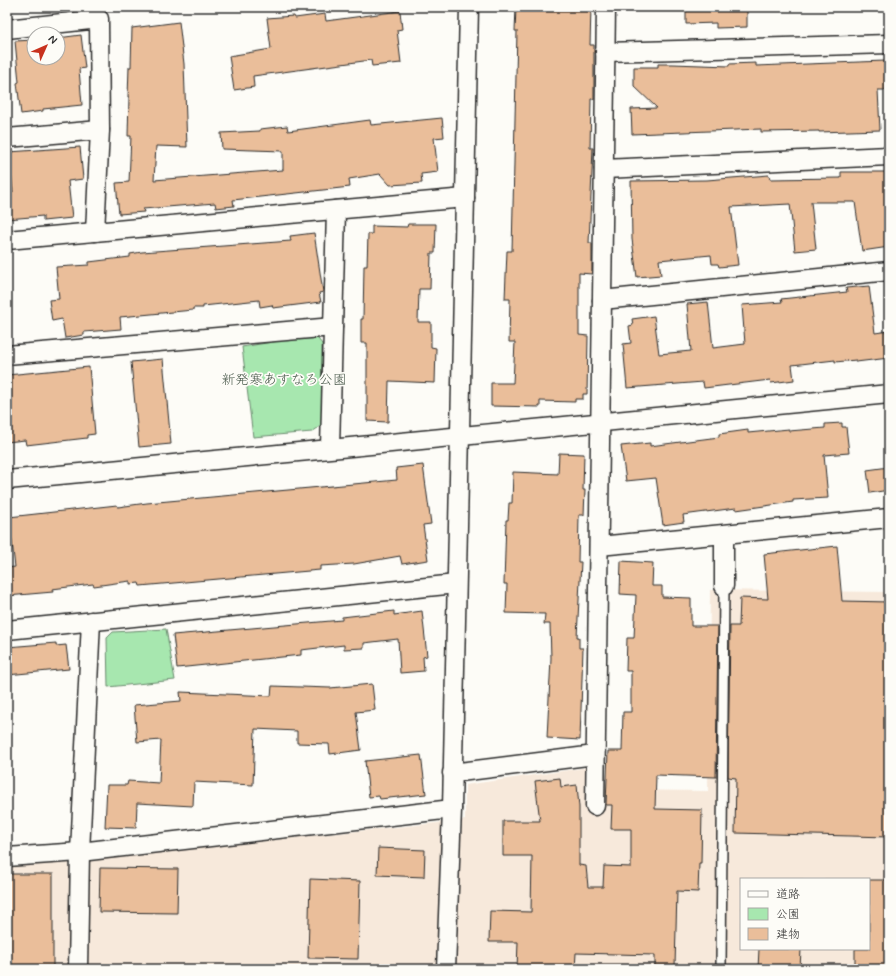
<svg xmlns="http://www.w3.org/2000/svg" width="896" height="976" font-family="Mynerve,'Klee One',sans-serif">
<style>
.built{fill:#f7e9db;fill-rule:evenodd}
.green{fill:#a7e7af;stroke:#69896d}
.building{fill:#eabe9a;stroke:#2b2b2b}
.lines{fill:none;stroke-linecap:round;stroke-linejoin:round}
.service-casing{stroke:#2b2b2b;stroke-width:12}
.minor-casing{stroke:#2b2b2b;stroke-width:21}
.service{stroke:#fdfcf7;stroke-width:9}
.minor{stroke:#fdfcf7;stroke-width:18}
.labels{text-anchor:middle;stroke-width:3.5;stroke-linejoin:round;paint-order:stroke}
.park-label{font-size:14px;fill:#4a5a4c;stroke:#fdfcf7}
</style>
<rect width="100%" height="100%" fill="#fdfcf7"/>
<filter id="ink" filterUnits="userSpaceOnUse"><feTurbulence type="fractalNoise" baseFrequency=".025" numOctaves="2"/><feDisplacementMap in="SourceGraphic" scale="8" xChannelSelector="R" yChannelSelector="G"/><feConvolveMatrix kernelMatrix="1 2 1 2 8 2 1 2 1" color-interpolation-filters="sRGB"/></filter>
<g filter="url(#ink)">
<path class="built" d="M 889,576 L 889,969 L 7,969 L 7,867 L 465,820 L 465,785 L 604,765 L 606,790 L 708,791 L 710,590 L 887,592 ZM 741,879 L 869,879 L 869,949 L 741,949 Z"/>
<g class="green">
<path d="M 315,335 L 322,344 L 322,425 L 312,432 L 253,437 L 242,347 Z"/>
<path d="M 166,629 L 175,680 L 108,687 L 107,638 L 113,632 Z"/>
</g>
<g class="building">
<path d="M 519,7 L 591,7 L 590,45 L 594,45 L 594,99 L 591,99 L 590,148 L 593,148 L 589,243 L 592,243 L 592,274 L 579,273 L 579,335 L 588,336 L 587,394 L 583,394 L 583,399 L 575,399 L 575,402 L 540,401 L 540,407 L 491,406 L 491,383 L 513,383 L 515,342 L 509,342 L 510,299 L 505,299 L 507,251 L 512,251 L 517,31 L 515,31 L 516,8 Z"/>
<path d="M 686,7 L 747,7 L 747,27 L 716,28 L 716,23 L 686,24 Z"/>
<path d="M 400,11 L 402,29 L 397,30 L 401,63 L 372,66 L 371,60 L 253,76 L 254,87 L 234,90 L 229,56 L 271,49 L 267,18 L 294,16 L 295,18 L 325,14 L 326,21 Z"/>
<path d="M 179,22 L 184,64 L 187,147 L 156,146 L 154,180 L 283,170 L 283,151 L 222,149 L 221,133 L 260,131 L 260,129 L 287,126 L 288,131 L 370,120 L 371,125 L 442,118 L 444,137 L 434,138 L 438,172 L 421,174 L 422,183 L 390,185 L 380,174 L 349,179 L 350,187 L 233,200 L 234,206 L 216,208 L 215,203 L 143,209 L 144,212 L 119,214 L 116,183 L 129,182 L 131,136 L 128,136 L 129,97 L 128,97 L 129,67 L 131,67 L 132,28 Z"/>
<path d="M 81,35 L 85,68 L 79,69 L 82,105 L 43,109 L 43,111 L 21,114 L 17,83 L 19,82 L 15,41 L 34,40 L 34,58 L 58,58 L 58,38 Z"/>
<path d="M 885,61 L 886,90 L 878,90 L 880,130 L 819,132 L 819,131 L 761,132 L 761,129 L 632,134 L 631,109 L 657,108 L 634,86 L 634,67 L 658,67 L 658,64 L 673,64 L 729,66 L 729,64 L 756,63 L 756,66 Z"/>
<path d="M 80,147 L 83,179 L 68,181 L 72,218 L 43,221 L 43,216 L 7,219 L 7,193 L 13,192 L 9,152 Z"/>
<path d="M 841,172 L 889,172 L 889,247 L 862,251 L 855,202 L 811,202 L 816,249 L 795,251 L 790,204 L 731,207 L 738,265 L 719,267 L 718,264 L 712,264 L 711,255 L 659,260 L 661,275 L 637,277 L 632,239 L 631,181 L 707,180 L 769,175 L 770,179 L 841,178 Z"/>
<path d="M 408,224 L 436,224 L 435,253 L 431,253 L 430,289 L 419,289 L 418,322 L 431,322 L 431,347 L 436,348 L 435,383 L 389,381 L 388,422 L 367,421 L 367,343 L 361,343 L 361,319 L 363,319 L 364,266 L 367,266 L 368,234 L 372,234 L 372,226 L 407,227 Z"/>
<path d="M 314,233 L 323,292 L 319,293 L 321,302 L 273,308 L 272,305 L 260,307 L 259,300 L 203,306 L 203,308 L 193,308 L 193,310 L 120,317 L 121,329 L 84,332 L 84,335 L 65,338 L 62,319 L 52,321 L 49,300 L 59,299 L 56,267 L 89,265 L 89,262 L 130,257 L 130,254 L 142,252 L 291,241 L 290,236 Z"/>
<path d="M 869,286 L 875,333 L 889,331 L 889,358 L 856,362 L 856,360 L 835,362 L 835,360 L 792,365 L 794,380 L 771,383 L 770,380 L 704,388 L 703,382 L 627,388 L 623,344 L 631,343 L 629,326 L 633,325 L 632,319 L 654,316 L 659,354 L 691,351 L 687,304 L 708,302 L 713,348 L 745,344 L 742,305 L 782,302 L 781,299 L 847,292 L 846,288 Z"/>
<path d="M 163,359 L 171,444 L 139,447 L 131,362 Z"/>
<path d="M 89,367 L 95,434 L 87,435 L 87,438 L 26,445 L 25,440 L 7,442 L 7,375 Z"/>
<path d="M 842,423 L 842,427 L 846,427 L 849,453 L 824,455 L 828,498 L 793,500 L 793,502 L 736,510 L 736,508 L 683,515 L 684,522 L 663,525 L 656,478 L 626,481 L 621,446 L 650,443 L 650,446 L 719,437 L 719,434 L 748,430 L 748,433 L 789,429 L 789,431 L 825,428 L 825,424 Z"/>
<path d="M 559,453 L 584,454 L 583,490 L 585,490 L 584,515 L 579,515 L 578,562 L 581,562 L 577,637 L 579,637 L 579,648 L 583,648 L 580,740 L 547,738 L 551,658 L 550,624 L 544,624 L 545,614 L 506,613 L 507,584 L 504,584 L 506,520 L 508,520 L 509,503 L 512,503 L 513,472 L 558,474 Z"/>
<path d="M 423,465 L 431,524 L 423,525 L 428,560 L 402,564 L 400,556 L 354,564 L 320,566 L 320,570 L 140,586 L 139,583 L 130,584 L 130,581 L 94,586 L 93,584 L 52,589 L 53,592 L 7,596 L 7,568 L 15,567 L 9,517 L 117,505 L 118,507 L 147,503 L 397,480 L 396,468 Z"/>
<path d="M 889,467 L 889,490 L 870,493 L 867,470 Z"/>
<path d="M 837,546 L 842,601 L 889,602 L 889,837 L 735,833 L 736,778 L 728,777 L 730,626 L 739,626 L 740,598 L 768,599 L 764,554 Z"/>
<path d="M 621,561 L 653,563 L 652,586 L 662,586 L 662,597 L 691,598 L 691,626 L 718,626 L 716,777 L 656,775 L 655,809 L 702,810 L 701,863 L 699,863 L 698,892 L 677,891 L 675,966 L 655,966 L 655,955 L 576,953 L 575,969 L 517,969 L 518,942 L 489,942 L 490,911 L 531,912 L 532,856 L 503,856 L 503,821 L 540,821 L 535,781 L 560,778 L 561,787 L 577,785 L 579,807 L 579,865 L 586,866 L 588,887 L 603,887 L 604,866 L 631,867 L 631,829 L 611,829 L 612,805 L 606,805 L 608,751 L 622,751 L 623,712 L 631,712 L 631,671 L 626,671 L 627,638 L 634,638 L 636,595 L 620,594 Z"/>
<path d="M 394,611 L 394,615 L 422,611 L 427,656 L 423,657 L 424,671 L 400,673 L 398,639 L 364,643 L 364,648 L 344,649 L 344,645 L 301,650 L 301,655 L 177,668 L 173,635 L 342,620 L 342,617 Z"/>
<path d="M 56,643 L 56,646 L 66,645 L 69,669 L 7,675 L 7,647 Z"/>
<path d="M 372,684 L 375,710 L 356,712 L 361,750 L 330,754 L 329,744 L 297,743 L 297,731 L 255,729 L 253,785 L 194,782 L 193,806 L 137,803 L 136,828 L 105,827 L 107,785 L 127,785 L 128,781 L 159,783 L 161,740 L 137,742 L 134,705 L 181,701 L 180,692 L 271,696 L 272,686 L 330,688 Z"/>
<path d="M 421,755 L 426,794 L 380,799 L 379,796 L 369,797 L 365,761 Z"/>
<path d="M 378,848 L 425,850 L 424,877 L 377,875 Z"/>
<path d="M 100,868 L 178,869 L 177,913 L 99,912 Z"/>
<rect x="7" y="874" width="46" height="95"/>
<path d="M 310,879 L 360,881 L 358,959 L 308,958 Z"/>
<path d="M 869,880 L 889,880 L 889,969 L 855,969 L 855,949 L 869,949 Z"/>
<path d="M 759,949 L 801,949 L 800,969 L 758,969 Z"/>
</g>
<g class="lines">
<defs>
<path id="service" d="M 721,969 L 724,586"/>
<g id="minor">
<path d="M 7,29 L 99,19 L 100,130 L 95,232"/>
<path d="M 605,52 L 889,44"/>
<path d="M 7,138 L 100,130"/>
<path d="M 604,169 L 889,156"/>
<path d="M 7,240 L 465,198"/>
<path d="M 602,300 L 889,271"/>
<path d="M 7,355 L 333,327"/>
<path d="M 330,448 L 336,210"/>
<path d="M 7,480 C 301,451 595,425 889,394"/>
<path d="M 724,535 L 724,586"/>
<path d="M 599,546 L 889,518"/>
<path d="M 7,630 L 456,584"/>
<path d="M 452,773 L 595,755"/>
<path d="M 595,806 L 606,7"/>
<path d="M 7,857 L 80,852 L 452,809"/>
<path d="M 78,969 L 80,852 L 91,621"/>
<path d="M 446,969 L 452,809 L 469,7"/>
</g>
</defs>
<use href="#service" class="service-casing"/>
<use href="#minor" class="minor-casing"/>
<use href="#service" class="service"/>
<use href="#minor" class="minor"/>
</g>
</g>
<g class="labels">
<g class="park-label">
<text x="284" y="384">新発寒あすなろ公園</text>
</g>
</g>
<rect width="896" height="976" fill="none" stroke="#fdfcf7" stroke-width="24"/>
<rect x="12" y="12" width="872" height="952" fill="none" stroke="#2b2b2b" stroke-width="1.5" filter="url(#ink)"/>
<rect x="740" y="878" width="130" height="72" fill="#fdfcf7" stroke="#a9a8a5"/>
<rect x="748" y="891" width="20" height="6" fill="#fdfcf7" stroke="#a9a8a5"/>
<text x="776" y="898" font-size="12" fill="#2b2b2b">道路</text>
<rect x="748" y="908" width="20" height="12" fill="#a7e7af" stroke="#a9a8a5"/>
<text x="776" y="918" font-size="12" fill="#2b2b2b">公園</text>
<rect x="748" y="928" width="20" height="12" fill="#eabe9a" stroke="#a9a8a5"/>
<text x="776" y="938" font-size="12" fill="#2b2b2b">建物</text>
<g transform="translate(46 46) rotate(45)"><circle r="19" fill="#fdfcf7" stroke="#a9a8a5"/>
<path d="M0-3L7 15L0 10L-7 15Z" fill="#c8321e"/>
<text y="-6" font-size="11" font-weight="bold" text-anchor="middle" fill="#2b2b2b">N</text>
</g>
</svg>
